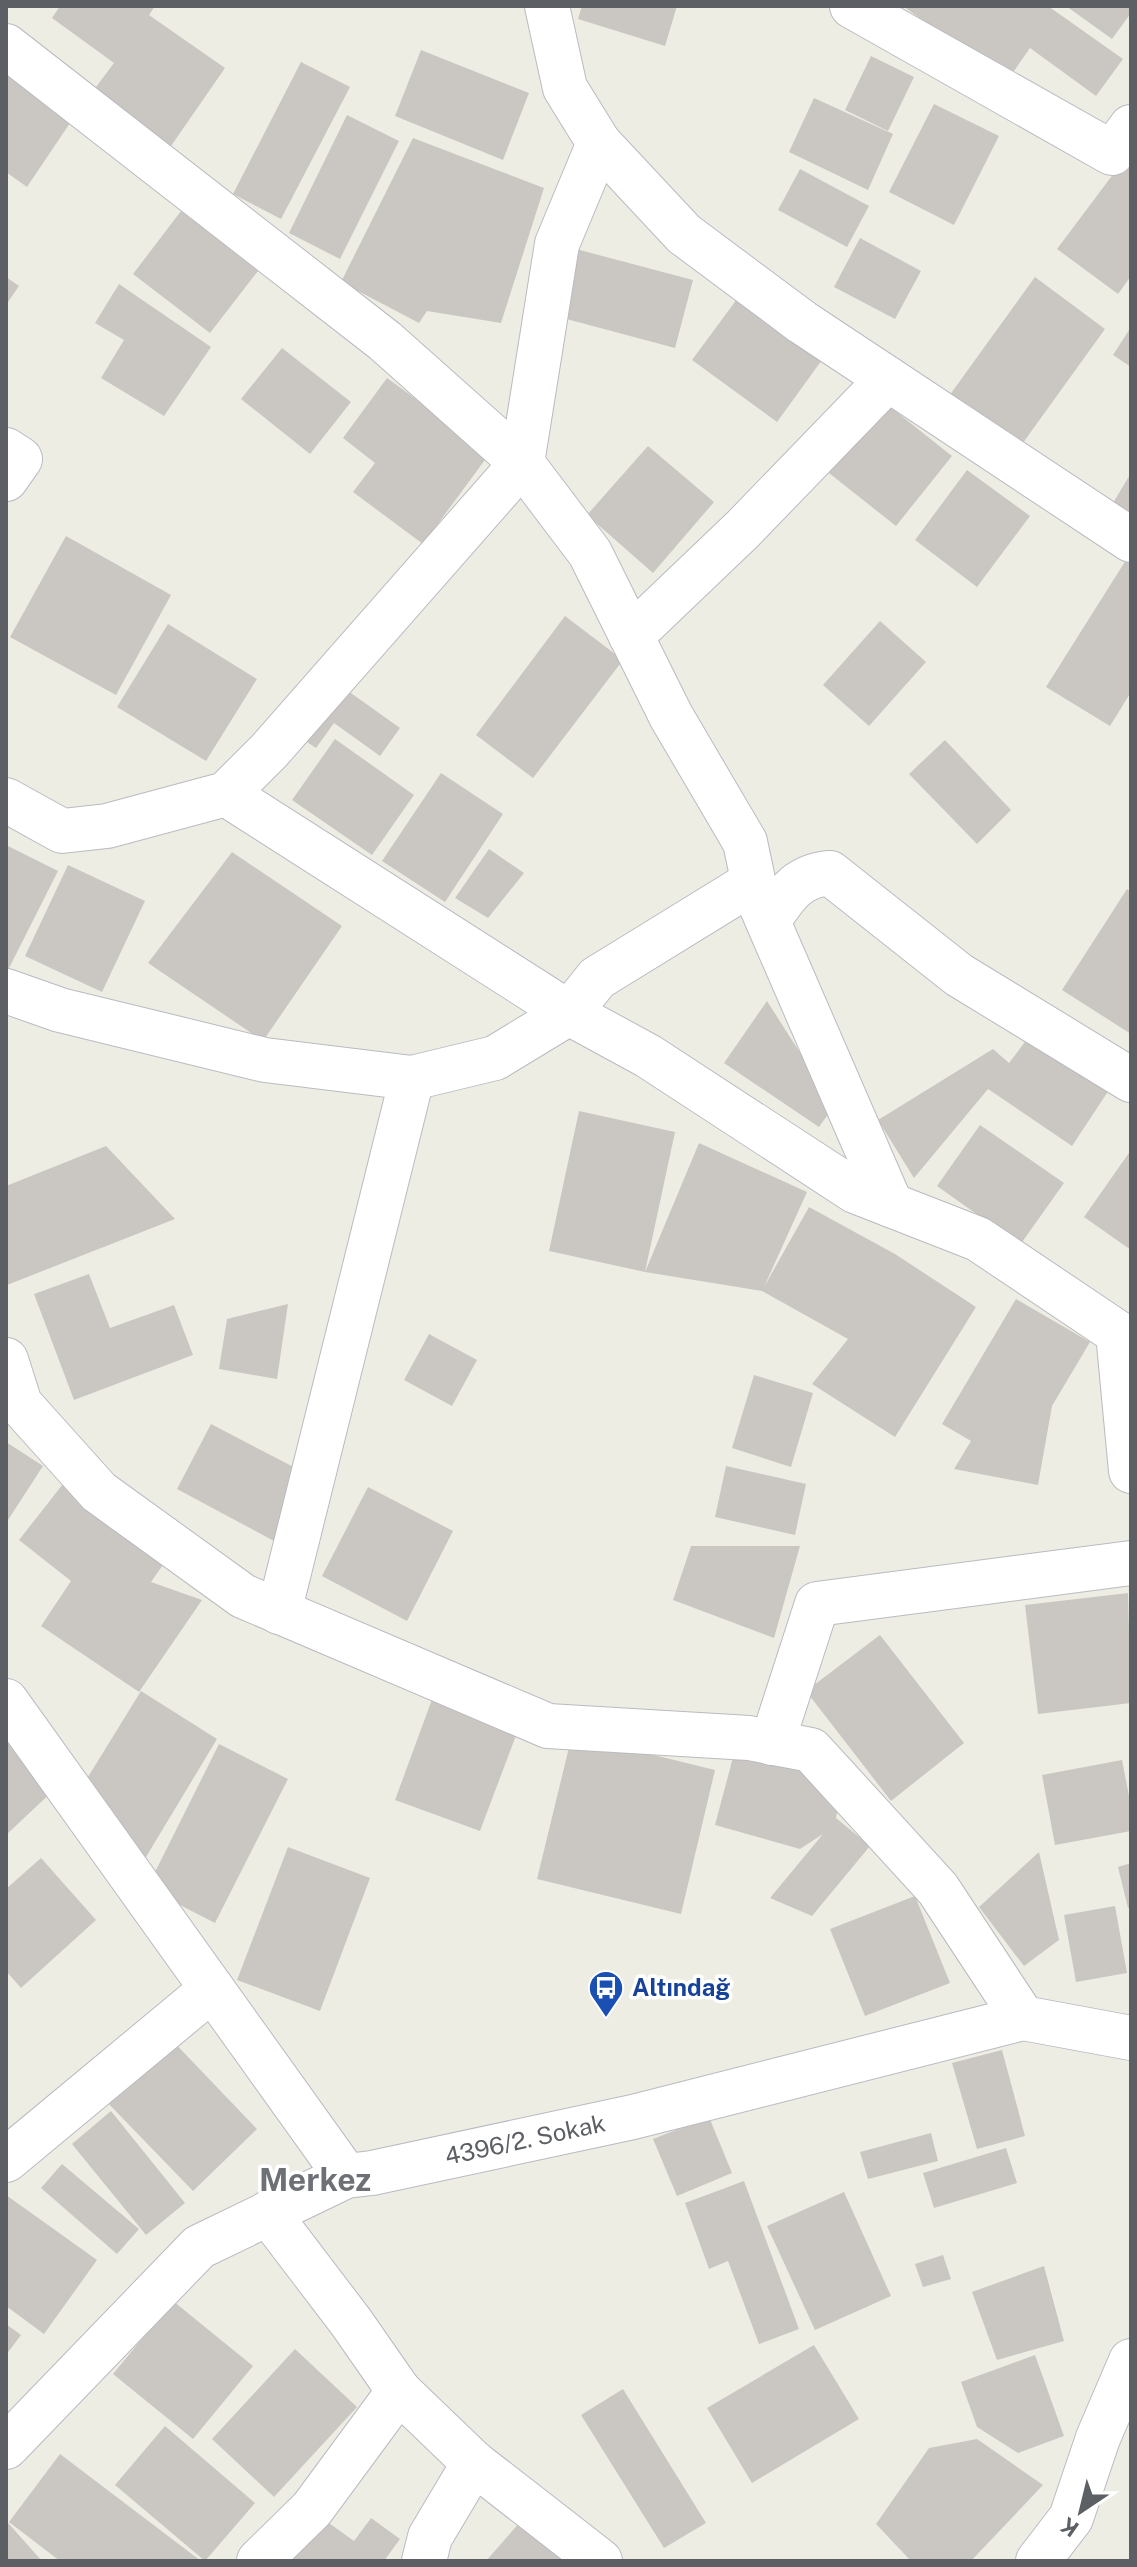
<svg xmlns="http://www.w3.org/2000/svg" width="1137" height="2567" font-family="'Public Sans',sans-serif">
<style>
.building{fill:#cac7c2}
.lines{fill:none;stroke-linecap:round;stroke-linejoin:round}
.street-casing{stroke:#b9bbc0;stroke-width:46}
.secondary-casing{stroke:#b8bac0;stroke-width:46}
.street{stroke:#fff;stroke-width:44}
.secondary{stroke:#fff;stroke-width:44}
.labels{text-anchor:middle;stroke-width:7;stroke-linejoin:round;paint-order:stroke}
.transit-label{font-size:24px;font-weight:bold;fill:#164399;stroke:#fff;text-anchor:start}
.street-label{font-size:24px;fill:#5c5f64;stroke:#fff}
.district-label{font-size:32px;font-weight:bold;fill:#6d7176;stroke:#fff}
</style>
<rect width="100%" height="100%" fill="#eeede4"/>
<g class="building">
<path d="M 60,6 L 155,6 L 149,15 L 225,68 L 171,146 L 93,91 L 114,63 L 52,18 Z"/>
<path d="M 582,6 L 677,6 L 665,46 L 578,19 Z"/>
<path d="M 903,6 L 1048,6 L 1123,59 L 1096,96 L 1030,48 L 1007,81 Z"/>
<path d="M 1066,6 L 1131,6 L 1131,13 L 1112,39 Z"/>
<path d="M 421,50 L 529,93 L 503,160 L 395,116 Z"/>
<path d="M 871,56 L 914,77 L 888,131 L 845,110 Z"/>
<path d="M 301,62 L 350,87 L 281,219 L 233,194 Z"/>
<path d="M 6,75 L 72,120 L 27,187 L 6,172 Z"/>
<path d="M 814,98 L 893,134 L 868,190 L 789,152 Z"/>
<path d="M 934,104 L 999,136 L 954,225 L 889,192 Z"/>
<path d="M 347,115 L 399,141 L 340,259 L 289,233 Z"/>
<path d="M 413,138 L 544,188 L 501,323 L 427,311 L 419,323 L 341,282 Z"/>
<path d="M 1126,157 L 1131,161 L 1131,276 L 1118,294 L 1057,249 Z"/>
<path d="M 800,169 L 869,206 L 847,247 L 778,210 Z"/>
<path d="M 181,211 L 258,271 L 210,333 L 133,274 Z"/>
<path d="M 860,238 L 921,271 L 895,319 L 834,287 Z"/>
<path d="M 576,249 L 693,280 L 675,348 L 559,317 Z"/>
<path d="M 6,277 L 19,286 L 6,305 Z"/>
<path d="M 1035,277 L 1105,329 L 1015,454 L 944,403 Z"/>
<path d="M 119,284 L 211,347 L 164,416 L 101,378 L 124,340 L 95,323 Z"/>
<path d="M 737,299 L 822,360 L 777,422 L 692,360 Z"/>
<path d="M 1131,327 L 1131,367 L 1113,355 Z"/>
<path d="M 282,348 L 351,402 L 310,454 L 241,399 Z"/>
<path d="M 387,378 L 490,453 L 423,544 L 353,492 L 375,463 L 343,438 Z"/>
<path d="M 885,403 L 952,456 L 896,526 L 829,473 Z"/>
<path d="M 648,446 L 714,502 L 653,573 L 587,515 Z"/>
<path d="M 967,470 L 1030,516 L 977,587 L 915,540 Z"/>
<path d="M 1131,473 L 1131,521 L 1110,508 Z"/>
<path d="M 66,536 L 171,595 L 116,695 L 10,637 Z"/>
<path d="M 1126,560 L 1131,563 L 1131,692 L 1110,726 L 1046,687 Z"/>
<path d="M 565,616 L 623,660 L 533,778 L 476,735 Z"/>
<path d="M 880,621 L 926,662 L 869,726 L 823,685 Z"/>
<path d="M 168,624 L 257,679 L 206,761 L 117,707 Z"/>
<path d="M 341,686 L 400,728 L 380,756 L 334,723 L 316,748 L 304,740 Z"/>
<path d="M 335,739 L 414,795 L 372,855 L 292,800 Z"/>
<path d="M 945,740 L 1011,810 L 977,844 L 909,774 Z"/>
<path d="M 441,773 L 503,814 L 445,902 L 382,861 Z"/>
<path d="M 6,845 L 58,871 L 6,974 Z"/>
<path d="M 489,849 L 524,873 L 488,918 L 455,898 Z"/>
<path d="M 232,852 L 342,926 L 263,1041 L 148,963 Z"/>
<path d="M 68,865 L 145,901 L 102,992 L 25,956 Z"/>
<path d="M 1127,889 L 1131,892 L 1131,1034 L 1062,990 Z"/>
<path d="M 767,1001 L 834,1106 L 819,1127 L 724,1063 Z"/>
<path d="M 1031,1034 L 1111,1087 L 1072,1146 L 988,1089 L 914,1178 L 878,1120 L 993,1049 L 1009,1063 Z"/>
<path d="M 579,1111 L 675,1132 L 645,1272 L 549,1251 Z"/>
<path d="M 980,1125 L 1064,1183 L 1020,1245 L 937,1186 Z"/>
<path d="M 699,1143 L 807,1192 L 764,1287 L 809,1207 L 895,1254 L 976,1307 L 895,1437 L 812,1384 L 848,1339 L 762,1291 L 645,1272 Z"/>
<path d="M 106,1146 L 175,1219 L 7,1285 L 6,1186 Z"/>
<path d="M 1131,1150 L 1131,1250 L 1084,1217 Z"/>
<path d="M 89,1274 L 110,1328 L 174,1305 L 193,1355 L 74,1400 L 34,1294 Z"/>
<path d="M 1016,1299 L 1090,1342 L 1052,1406 L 1038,1485 L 954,1469 L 971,1441 L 942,1424 Z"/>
<path d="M 288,1304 L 277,1379 L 219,1369 L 227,1319 Z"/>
<path d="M 429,1334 L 477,1360 L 452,1406 L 404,1380 Z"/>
<path d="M 754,1375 L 813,1393 L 791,1467 L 732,1448 Z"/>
<path d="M 211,1424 L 309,1475 L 274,1541 L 177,1489 Z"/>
<path d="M 6,1442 L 43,1466 L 6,1523 Z"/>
<path d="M 726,1466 L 806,1484 L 795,1535 L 715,1517 Z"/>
<path d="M 63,1484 L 165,1562 L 151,1582 L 202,1600 L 139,1692 L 41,1626 L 71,1581 L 19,1540 Z"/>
<path d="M 368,1487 L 453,1531 L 407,1621 L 322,1576 Z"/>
<path d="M 691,1546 L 800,1546 L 774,1638 L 673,1600 Z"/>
<path d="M 1128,1593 L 1131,1703 L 1038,1714 L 1025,1605 Z"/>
<path d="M 880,1635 L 964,1743 L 891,1801 L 806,1691 Z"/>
<path d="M 141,1691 L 217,1739 L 143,1862 L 88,1777 Z"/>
<path d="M 434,1694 L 520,1725 L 480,1831 L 395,1800 Z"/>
<path d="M 6,1733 L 57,1787 L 6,1835 Z"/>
<path d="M 572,1735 L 715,1770 L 681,1914 L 537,1879 Z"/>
<path d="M 219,1744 L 288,1779 L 215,1923 L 147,1888 Z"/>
<path d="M 736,1746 L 796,1763 L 840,1796 L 836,1818 L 870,1846 L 812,1916 L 770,1898 L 823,1834 L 800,1849 L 715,1825 Z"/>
<path d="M 1122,1760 L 1131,1806 L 1131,1831 L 1055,1845 L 1042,1775 Z"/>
<path d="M 288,1847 L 370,1878 L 320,2011 L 237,1980 Z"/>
<path d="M 1039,1852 L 1059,1940 L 1024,1966 L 979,1907 Z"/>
<path d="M 41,1858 L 96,1920 L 21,1988 L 6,1971 L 6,1889 Z"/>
<path d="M 1131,1863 L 1131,1907 L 1128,1908 L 1118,1867 Z"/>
<path d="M 915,1896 L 950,1983 L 865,2016 L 830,1929 Z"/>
<path d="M 1115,1906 L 1127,1973 L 1076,1982 L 1064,1915 Z"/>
<path d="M 168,2036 L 257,2129 L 193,2191 L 103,2098 Z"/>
<path d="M 1002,2050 L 1025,2136 L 977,2149 L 952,2063 Z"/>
<path d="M 111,2111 L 185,2203 L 146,2235 L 72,2144 Z"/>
<path d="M 709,2117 L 732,2173 L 677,2196 L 653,2139 Z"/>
<path d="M 931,2133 L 938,2161 L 868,2179 L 860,2152 Z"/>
<path d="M 1006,2148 L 1017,2183 L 934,2208 L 923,2173 Z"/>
<path d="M 62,2164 L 139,2229 L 117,2254 L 41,2188 Z"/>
<path d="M 744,2181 L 799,2329 L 759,2344 L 728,2261 L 709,2269 L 685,2203 Z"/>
<path d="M 844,2192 L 891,2296 L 815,2330 L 767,2226 Z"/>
<path d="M 6,2195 L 97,2260 L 44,2334 L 6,2306 Z"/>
<path d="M 943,2255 L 951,2279 L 923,2287 L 915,2264 Z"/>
<path d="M 1044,2266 L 1064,2341 L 997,2360 L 972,2292 Z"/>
<path d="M 173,2301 L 253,2366 L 193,2439 L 113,2374 Z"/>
<path d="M 6,2324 L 21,2335 L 6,2355 Z"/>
<path d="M 814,2345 L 859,2419 L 752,2483 L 707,2408 Z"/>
<path d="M 295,2349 L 357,2407 L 274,2497 L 212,2439 Z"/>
<path d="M 1035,2355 L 1064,2436 L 1018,2453 L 977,2427 L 961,2382 Z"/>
<path d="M 623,2389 L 706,2523 L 664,2548 L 581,2415 Z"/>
<path d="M 165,2426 L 255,2503 L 205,2561 L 115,2485 Z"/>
<path d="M 977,2439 L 1043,2485 L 971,2561 L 911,2561 L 876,2524 L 929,2448 Z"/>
<path d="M 60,2454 L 201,2561 L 60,2561 L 9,2522 Z"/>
<path d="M 528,2513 L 582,2561 L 486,2561 Z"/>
<path d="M 319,2516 L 354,2541 L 371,2518 L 400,2539 L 384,2561 L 286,2561 Z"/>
<path d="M 6,2520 L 9,2524 L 42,2561 L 6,2561 Z"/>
</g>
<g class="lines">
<defs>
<g id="street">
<path d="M 547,6 L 565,88 L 599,143 L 684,234 L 802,322 L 1131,540"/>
<path d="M 852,6 L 1112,153 L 1131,127"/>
<path d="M 6,46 L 385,341 L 522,463 L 269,751 L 226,794 L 107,826 L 62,831 L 6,800"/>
<path d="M 599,143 L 557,244 L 522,463 L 590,553 L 671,716 L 745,842 L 756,894 L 891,1205"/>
<path d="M 6,450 L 20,459 L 6,479"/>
<path d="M 631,636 L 743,529 L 888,379"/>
<path d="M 226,794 L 569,1013 L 597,978 L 753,882"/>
<path d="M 768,921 C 786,895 796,876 830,873 L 959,975 L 1131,1080"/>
<path d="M 6,991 L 60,1010 L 265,1060 L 412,1078 L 495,1058 L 569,1013 L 648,1056 L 855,1191 L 978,1239 L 1118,1333 L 1131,1471"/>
<path d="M 6,1360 L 20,1404 L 99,1492 L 243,1596 L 548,1726 L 749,1738 L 811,1750 L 938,1889 L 1023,2018"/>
<path d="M 279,1612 L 412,1078"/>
<path d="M 6,1701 L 346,2176"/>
<path d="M 772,1743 L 817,1604 L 1131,1563"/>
<path d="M 6,2160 L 212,1989"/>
<path d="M 268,2213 L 351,2322 L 399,2391 L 474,2463 L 600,2561"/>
<path d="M 259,2561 L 312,2509 L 399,2391"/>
<path d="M 424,2561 L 430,2537 L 474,2463"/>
<path d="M 1038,2561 L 1071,2518 L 1098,2438 L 1131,2361"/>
</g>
<g id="secondary">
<path id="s1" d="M 6,2447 L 199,2247 L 346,2176 L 372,2173 L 633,2117 L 1023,2018 L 1131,2038"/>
</g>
</defs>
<use href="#street" class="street-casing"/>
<use href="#secondary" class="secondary-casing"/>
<use href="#street" class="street"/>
<use href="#secondary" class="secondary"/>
</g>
<defs>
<symbol id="bus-pin" viewBox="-11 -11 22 30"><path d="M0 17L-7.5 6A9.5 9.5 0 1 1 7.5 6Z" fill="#1a4fb4" stroke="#fff"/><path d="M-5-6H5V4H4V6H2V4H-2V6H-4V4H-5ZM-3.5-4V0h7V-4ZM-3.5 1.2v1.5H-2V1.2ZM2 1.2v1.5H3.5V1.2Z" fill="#fff"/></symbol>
</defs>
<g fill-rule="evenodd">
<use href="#bus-pin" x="586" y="1968" width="40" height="54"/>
</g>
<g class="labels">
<g class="transit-label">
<text x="632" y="1996">Altındağ</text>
</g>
<g class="street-label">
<text dy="8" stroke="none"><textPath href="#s1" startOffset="624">4396/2. Sokak</textPath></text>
</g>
<g class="district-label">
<text x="315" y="2191">Merkez</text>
</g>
</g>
<rect width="1137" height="2567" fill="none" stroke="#5c5f64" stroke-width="16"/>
<g transform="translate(1081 2511) rotate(215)" stroke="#ffffff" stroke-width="6" paint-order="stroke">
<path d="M0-6L14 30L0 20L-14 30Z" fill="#5c5f64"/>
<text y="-12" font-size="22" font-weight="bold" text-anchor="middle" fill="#5c5f64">K</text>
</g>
</svg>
